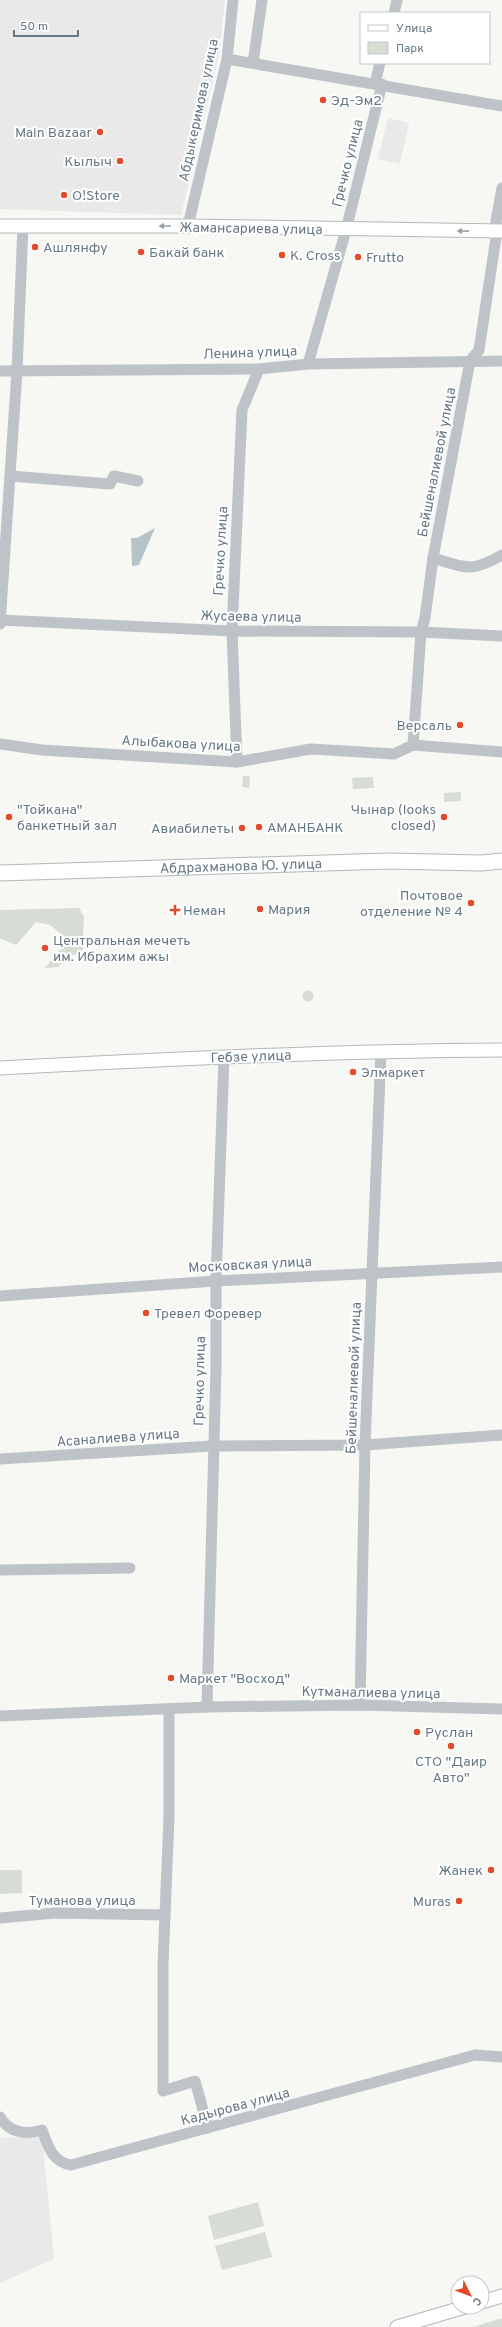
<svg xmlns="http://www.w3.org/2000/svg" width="502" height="2327" font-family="Overpass,sans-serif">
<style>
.built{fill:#e8e9e8}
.green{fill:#d7dcd4}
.water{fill:#b6c4c7}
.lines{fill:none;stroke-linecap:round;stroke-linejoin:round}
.major-casing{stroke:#b2b7bb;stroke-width:15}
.highway-casing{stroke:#b2b6ba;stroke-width:17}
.minor{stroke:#bec3c7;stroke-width:11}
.major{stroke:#fff;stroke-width:13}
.highway{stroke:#fff;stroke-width:15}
.oneway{fill:#95a1aa}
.poi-dot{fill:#e24a2a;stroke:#fff;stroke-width:1.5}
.labels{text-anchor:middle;stroke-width:4;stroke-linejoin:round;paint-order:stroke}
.poi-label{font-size:14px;fill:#677985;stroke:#fff;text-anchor:start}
.street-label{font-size:14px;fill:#677985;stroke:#fff}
</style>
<rect width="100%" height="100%" fill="#f7f7f4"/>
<g class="built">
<path d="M 0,0 L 225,0 L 219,55 L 181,215 L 0,209 Z"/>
<path d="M 388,118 L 409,123 L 400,164 L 378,159 Z"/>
<path d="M 42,2137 L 54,2259 L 0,2283 L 0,2138 Z"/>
</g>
<g class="green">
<path d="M 243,776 L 250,776 L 249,788 L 242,787 Z"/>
<path d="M 373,777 L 374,788 L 353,789 L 352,778 Z"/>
<path d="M 461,792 L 461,801 L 444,802 L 444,793 Z"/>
<path d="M 79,908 L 84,917 L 82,954 L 70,955 L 58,967 L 45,968 L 66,943 L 66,938 L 50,925 L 36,922 L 16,945 L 0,938 L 0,910 Z"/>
<circle cx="308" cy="996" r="5.5"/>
<path d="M 0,1870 L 22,1870 L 22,1893 L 0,1894 Z"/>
<path d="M 258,2202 L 264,2226 L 214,2240 L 208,2216 Z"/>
<path d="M 265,2232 L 272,2257 L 222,2270 L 215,2246 Z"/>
<path d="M 502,2318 L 502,2327 L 473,2327 Z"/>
</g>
<path class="water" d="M 155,528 L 139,565 L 132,566 L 131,538 L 137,538 Z"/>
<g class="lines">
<defs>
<g id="major">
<path d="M 0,226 L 188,226 L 502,231"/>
<path d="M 0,1068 C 167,1059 334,1051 502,1050"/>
<path d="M 482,2302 L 502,2296"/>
<path d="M 397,2327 L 465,2307"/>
</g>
<g id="highway">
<path id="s1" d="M 0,873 L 389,861 L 481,863 L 502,861"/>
</g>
</defs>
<use href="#major" class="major-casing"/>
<use href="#highway" class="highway-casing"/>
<g class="minor">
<path d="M 394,13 L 397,0"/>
<path d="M 227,59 L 502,106"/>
<path d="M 253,63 L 262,0"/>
<path d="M 375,83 L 380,63"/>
<path d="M 188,226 L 227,59 L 233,0"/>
<path d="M 308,364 L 346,230 L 382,84"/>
<path d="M 0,371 L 259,369 L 308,364 L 502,361"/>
<path d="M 10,476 L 110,484 L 114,476 L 138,481"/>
<path d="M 433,558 C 466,568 471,573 502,555"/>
<path d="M 0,620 L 232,631 L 421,632 L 502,636"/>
<path d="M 0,624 L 17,371 L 23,226"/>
<path d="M 0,744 L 42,750 L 237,762 L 311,749 L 394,754 L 413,745 L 502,752"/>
<path d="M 413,745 L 421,632 L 425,618 L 433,558 L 470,361 L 479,350 L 497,231 L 496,221 L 502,188"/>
<path d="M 237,762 L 232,631 L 242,410 L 259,369"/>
<path d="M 0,1296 L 216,1281 L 502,1267"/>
<path d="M 0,1459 L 212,1446 L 365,1445 L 502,1435"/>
<path d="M 0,1570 L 130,1568"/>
<path d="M 360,1705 L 365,1445 L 381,1051"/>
<path d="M 207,1707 L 216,1367 L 216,1281 L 224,1057"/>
<path d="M 169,1709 L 169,1817 L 163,1964 L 163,2091 L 195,2081 L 208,2128"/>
<path d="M 0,1716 L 207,1707 L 360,1705 L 502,1709"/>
<path d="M 0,1918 L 55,1913 L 165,1915"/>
<path d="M 0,2117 C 9,2133 26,2135 42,2130 C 48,2146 52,2162 71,2165 L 475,2055 L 502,2057"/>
</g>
<use href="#major" class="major"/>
<use href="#highway" class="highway"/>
</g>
<defs><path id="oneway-solid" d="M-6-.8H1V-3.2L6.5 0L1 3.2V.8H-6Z"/></defs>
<g class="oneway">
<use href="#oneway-solid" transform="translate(165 226) rotate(-180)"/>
<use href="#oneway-solid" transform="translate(463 231) rotate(-179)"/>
</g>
<g class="poi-dot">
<circle cx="323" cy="100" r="4"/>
<circle cx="100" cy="132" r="4"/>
<circle cx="120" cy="161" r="4"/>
<circle cx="64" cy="195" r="4"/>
<circle cx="35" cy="247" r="4"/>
<circle cx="141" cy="252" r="4"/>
<circle cx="282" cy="255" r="4"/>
<circle cx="358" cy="257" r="4"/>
<circle cx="460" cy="725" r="4"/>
<circle cx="9" cy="817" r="4"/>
<circle cx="444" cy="817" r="4"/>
<circle cx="259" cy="827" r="4"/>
<circle cx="242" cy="828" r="4"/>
<circle cx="471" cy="903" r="4"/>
<circle cx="260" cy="909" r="4"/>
<path d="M173 904h4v4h4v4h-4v4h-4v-4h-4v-4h4z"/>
<circle cx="45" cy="948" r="4"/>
<circle cx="353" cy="1072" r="4"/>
<circle cx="146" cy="1313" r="4"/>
<circle cx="171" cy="1678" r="4"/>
<circle cx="417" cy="1732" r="4"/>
<circle cx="451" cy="1746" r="4"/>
<circle cx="491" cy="1870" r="4"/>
<circle cx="459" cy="1901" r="4"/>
</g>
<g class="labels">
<g class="poi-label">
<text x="331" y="105">Эд-Эм2</text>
<text x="92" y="137" text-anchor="end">Main Bazaar</text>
<text x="112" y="166" text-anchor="end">Кылыч</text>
<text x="72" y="200">O!Store</text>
<text x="43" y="252">Ашлянфу</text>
<text x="149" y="257">Бакай банк</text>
<text x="290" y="260">K. Cross</text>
<text x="366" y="262">Frutto</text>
<text x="452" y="730" text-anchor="end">Версаль</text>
<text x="17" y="814">"Тойкана"<tspan x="17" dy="16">банкетный зал</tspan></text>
<text x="436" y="814" text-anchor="end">Чынар (looks<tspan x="436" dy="16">closed)</tspan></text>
<text x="267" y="832">АМАНБАНК</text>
<text x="234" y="833" text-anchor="end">Авиабилеты</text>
<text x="463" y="900" text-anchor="end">Почтовое<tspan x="463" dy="16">отделение № 4</tspan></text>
<text x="268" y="914">Мария</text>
<text x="183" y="915">Неман</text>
<text x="53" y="945">Центральная мечеть<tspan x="53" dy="16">им. Ибрахим ажы</tspan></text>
<text x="361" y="1077">Элмаркет</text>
<text x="154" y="1318">Тревел Форевер</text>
<text x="179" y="1683">Маркет "Восход"</text>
<text x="425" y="1737">Руслан</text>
<text x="451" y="1766" text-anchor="middle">СТО "Даир<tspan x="451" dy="16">Авто"</tspan></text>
<text x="483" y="1875" text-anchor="end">Жанек</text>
<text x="451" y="1906" text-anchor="end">Muras</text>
</g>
<g class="street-label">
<text transform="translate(198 110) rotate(-78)" y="5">Абдыкеримова улица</text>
<text transform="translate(347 163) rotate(-76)" y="5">Гречко улица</text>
<text transform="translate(251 228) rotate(1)" y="5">Жамансариева улица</text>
<text transform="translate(250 352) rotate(-2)" y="5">Ленина улица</text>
<text transform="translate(436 462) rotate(-79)" y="5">Бейшеналиевой улица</text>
<text transform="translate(220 551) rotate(-87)" y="5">Гречко улица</text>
<text transform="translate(251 616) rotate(1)" y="5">Жусаева улица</text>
<text transform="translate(181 743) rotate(3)" y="5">Алыбакова улица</text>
<text dy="5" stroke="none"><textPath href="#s1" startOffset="241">Абдрахманова Ю. улица</textPath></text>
<text transform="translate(251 1056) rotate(-2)" y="5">Гебзе улица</text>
<text transform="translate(250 1264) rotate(-3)" y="5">Московская улица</text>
<text transform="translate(353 1378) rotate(-88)" y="5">Бейшеналиевой улица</text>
<text transform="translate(199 1381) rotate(-89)" y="5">Гречко улица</text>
<text transform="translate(118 1437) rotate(-4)" y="5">Асаналиева улица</text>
<text transform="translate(371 1692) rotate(1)" y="5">Кутманалиева улица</text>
<text x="82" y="1905">Туманова улица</text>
<text transform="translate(235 2106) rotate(-15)" y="5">Кадырова улица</text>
</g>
</g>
<rect x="360" y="12" width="130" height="52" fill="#ffffff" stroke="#c2c9ce"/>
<rect x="368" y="25" width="20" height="6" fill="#ffffff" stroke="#c2c9ce"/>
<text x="396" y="32" font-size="12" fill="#677985">Улица</text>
<rect x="368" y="42" width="20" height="12" fill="#d7dcd4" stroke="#c2c9ce"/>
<text x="396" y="52" font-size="12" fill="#677985">Парк</text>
<g transform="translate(470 2295) rotate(132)"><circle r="19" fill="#ffffff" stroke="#c2c9ce"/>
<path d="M0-3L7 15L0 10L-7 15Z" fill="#e24a2a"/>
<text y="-6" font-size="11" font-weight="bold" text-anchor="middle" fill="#677985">С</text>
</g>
<path d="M14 30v6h64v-6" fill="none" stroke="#677985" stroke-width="2"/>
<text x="20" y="30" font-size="12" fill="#677985" stroke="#ffffff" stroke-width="3" paint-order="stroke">50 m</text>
</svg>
